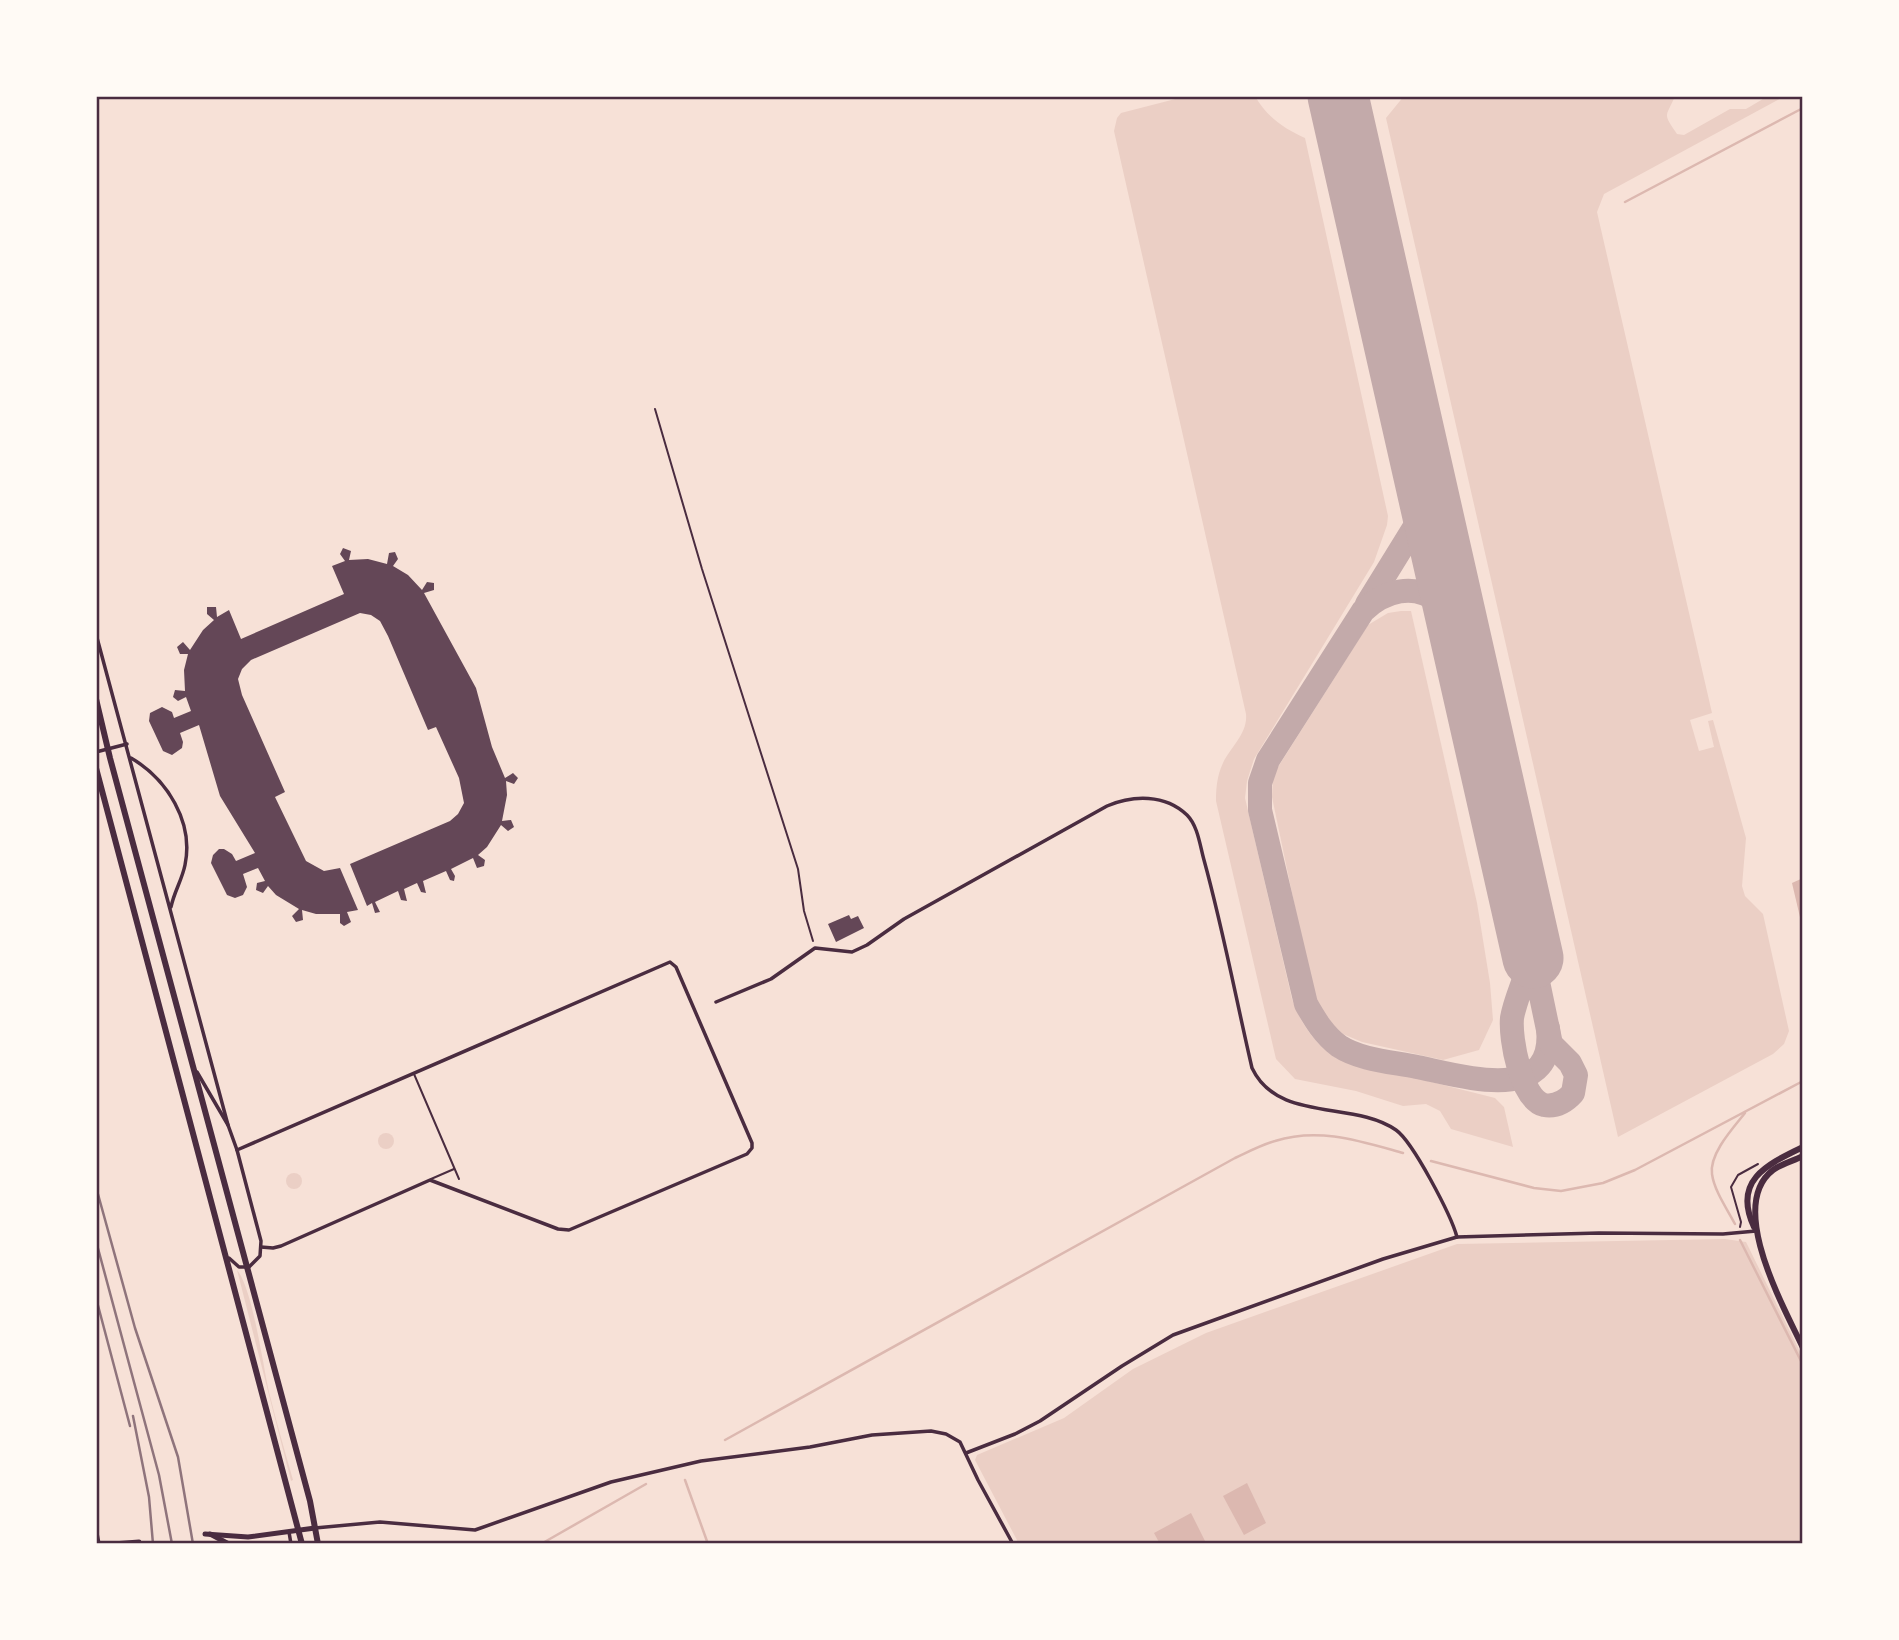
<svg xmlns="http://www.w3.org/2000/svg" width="1899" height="1640" font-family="Figtree,sans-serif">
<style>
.green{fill:#ebcfc5}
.water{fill:#dcb8b0}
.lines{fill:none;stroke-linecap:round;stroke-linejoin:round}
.stream{stroke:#dcb8b0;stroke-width:2.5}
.taxiway{stroke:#c3aaaa;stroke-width:24}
.runway{stroke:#c3aaaa;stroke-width:61}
.building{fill:#644757}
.path{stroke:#4a2c40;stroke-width:2}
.service{stroke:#4a2c40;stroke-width:2}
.minor{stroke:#4a2c40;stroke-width:3.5}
.secondary{stroke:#4a2c40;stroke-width:5}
.primary{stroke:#4a2c40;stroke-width:6}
.rail{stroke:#8f747c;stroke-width:2.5}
.neatline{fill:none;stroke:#4a2c40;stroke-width:2.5}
</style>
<rect width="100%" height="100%" fill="#f7e1d7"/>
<g class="green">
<path d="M 1187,96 L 1255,96 C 1266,116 1284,129 1305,138 L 1388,516 L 1387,525 L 1374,562 L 1254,759 L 1247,781 L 1245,798 L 1292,999 C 1301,1024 1314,1043 1336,1058 L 1495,1098 L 1504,1107 L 1513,1147 L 1451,1129 L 1440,1111 L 1426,1104 L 1403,1106 L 1356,1091 L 1295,1079 L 1276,1059 L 1216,801 C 1216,788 1217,776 1223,763 C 1231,747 1248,733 1246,714 L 1114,131 L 1117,118 L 1121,113 Z"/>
<path d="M 1404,96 L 1675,96 C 1666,118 1662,112 1677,134 L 1684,135 L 1730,109 L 1746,109 L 1768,96 L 1785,96 L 1604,194 L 1597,212 L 1712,713 L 1690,720 L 1699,751 L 1714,747 L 1708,721 L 1713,720 L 1746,838 L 1742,886 L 1745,896 L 1763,914 L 1789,1031 L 1784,1044 L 1773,1054 L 1618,1137 L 1386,118 Z"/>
<path d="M 1401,611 L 1411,611 L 1477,903 L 1490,983 L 1493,1020 L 1479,1050 L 1443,1060 L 1362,1042 L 1343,1034 L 1333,1025 L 1318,1005 L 1312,989 L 1272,797 L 1273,775 L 1368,625 L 1388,613 Z"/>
<circle cx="386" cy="1141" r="8"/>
<circle cx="294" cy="1181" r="8"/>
<path d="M 1725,1239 L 1746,1242 L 1803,1358 L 1803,1544 L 1019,1544 L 975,1460 L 977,1455 L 1064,1418 L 1133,1369 L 1206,1333 L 1457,1244 Z"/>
<path d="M 237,1270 C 253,1289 263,1367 270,1396 C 277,1424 285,1452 293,1480 L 291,1481 Z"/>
</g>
<g class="water">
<path d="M 1803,878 L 1803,930 L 1792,883 Z"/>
<path d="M 1247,1483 L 1266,1523 L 1244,1535 L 1223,1496 Z"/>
<path d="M 1191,1513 L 1205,1541 L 1200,1544 L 1160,1544 L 1154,1533 Z"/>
</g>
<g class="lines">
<g class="stream">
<path d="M 1625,202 L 1803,108"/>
<path d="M 1431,1161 L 1534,1188 L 1561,1191 L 1603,1183 L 1635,1170 L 1803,1081"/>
<path d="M 1735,1224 C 1727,1209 1714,1190 1712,1174 C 1709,1154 1733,1128 1745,1113"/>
<path d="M 1740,1240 L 1803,1365"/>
<path d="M 725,1440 L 1235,1158 C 1248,1152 1261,1145 1275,1141 C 1319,1127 1360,1141 1403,1153"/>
<path d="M 685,1480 L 708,1544"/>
<path d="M 541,1544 L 646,1484"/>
</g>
<g class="taxiway">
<path d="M 1367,604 L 1417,523 L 1423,494 L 1418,451"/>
<path d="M 1457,623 C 1451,616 1446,607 1439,602 C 1414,582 1384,591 1363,611 L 1268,760 L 1260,783 L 1260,810 L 1306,1004 C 1315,1020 1324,1035 1339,1046 C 1360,1060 1393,1062 1417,1067 C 1462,1076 1556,1106 1548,1028"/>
<path d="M 1524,917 C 1527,932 1531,950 1528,966 C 1524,983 1515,1000 1512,1018 C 1510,1039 1521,1099 1544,1105 C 1556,1107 1565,1102 1573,1093 L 1576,1075 L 1570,1063 L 1551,1044 L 1533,958"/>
</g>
<path class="runway" d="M 1338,96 L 1533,958"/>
</g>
<g class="building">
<path d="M 343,548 L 351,551 L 349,560 L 368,559 L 387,564 L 389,553 L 395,552 L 398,559 L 393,566 L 408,575 L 422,590 L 427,582 L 434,583 L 434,590 L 424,593 L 476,688 L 492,747 L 505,778 L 513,773 L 518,778 L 514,784 L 506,781 L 507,795 L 502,821 L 511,820 L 514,827 L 508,831 L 501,825 L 487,847 L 478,855 L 485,860 L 484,866 L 477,868 L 473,858 L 451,869 L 455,876 L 454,881 L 450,880 L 446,871 L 423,881 L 426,893 L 421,892 L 417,883 L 404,889 L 407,901 L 401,900 L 398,891 L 375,902 L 380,912 L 375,913 L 372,903 L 367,906 L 350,864 L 450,821 L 458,814 L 464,803 L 459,778 L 436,727 L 428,730 L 388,636 L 380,621 L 371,615 L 360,613 L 251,660 L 242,669 L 238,679 L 242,695 L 285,792 L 275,797 L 306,861 L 324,871 L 340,868 L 358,910 L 347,912 L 351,922 L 344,926 L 340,923 L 340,914 L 316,914 L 302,910 L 303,920 L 296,922 L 292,916 L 299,909 L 276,895 L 268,886 L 263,893 L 256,890 L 257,883 L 265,881 L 258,868 L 243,874 L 247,887 L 243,895 L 235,898 L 227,895 L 211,863 L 213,855 L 219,849 L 224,849 L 232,854 L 236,861 L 255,853 L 220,796 L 199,725 L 180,733 L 183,742 L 182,748 L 172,755 L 163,751 L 149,721 L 150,713 L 162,707 L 172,712 L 174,718 L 191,711 L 186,697 L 178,701 L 173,697 L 175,690 L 185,691 L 184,670 L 188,654 L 180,654 L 177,647 L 183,642 L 190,650 L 203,630 L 214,620 L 207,614 L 207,607 L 216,607 L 217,617 L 229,610 L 241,639 L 344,594 L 332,566 L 345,561 L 340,554 Z"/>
<path d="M 849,915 L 851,919 L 858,916 L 864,928 L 836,942 L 828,924 Z"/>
</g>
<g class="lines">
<g class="path">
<path d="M 655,409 L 702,569 L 798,869 L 804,911 L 813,941"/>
<path d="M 1740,1227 L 1741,1222 L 1731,1187 L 1738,1175 L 1758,1164"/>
</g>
<g class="service">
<path d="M 414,1074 L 459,1179"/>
<path d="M 431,1179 L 454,1169"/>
</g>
<g class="minor">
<path d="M 96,634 L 228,1125"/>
<path d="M 96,752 L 127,744"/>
<path d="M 131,758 C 167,779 194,822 185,865 C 182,880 174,892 171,907"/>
<path d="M 716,1002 L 771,979 L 815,948 L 852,952 L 867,945 L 904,919 L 1107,806 C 1133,795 1165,794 1187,815 C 1198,826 1200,846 1204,860 C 1223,929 1236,999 1252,1068 C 1278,1123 1353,1100 1396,1130 C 1413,1142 1451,1215 1457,1237"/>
<path d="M 197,1072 L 228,1125 L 237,1150 L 261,1241 L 260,1256 L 249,1267 L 239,1267 L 229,1258"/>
<path d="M 237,1150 L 670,962 L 676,967 L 752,1143 L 752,1148 L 747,1154 L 569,1230 L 558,1229 L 430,1180 L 281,1246 L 273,1248 L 261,1247"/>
<path d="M 966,1453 L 1015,1434 L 1040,1421 L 1122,1366 L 1173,1335 L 1383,1259 L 1457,1237 L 1599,1233 L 1723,1234 L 1756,1231"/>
<path d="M 96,1528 L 99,1544"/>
<path d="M 315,1528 L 380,1522 L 475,1530 L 611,1482 L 701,1461 L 810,1447 L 872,1435 L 931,1431 L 946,1434 L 960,1442 L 978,1480 L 1013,1544"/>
<path d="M 289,1532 L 291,1544"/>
</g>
<g class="secondary">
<path d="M 205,1534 L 248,1537 L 315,1528"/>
<path d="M 210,1534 L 229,1544"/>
<path d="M 113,1544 L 139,1542"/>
</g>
<g class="primary">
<path d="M 96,699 L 110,758 L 310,1501 L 318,1544"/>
<path d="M 96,768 L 302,1544"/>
<path d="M 1803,1156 C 1793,1161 1781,1164 1773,1170 C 1726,1206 1785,1309 1803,1348"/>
<path d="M 1754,1227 C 1732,1180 1768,1164 1803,1147"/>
</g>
<g class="rail">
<path d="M 96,1187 L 135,1328 L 178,1457 L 193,1544"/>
<path d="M 96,1241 L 159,1475 L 172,1544"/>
<path d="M 96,1298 L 130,1426"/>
<path d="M 133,1416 L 149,1497 L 153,1544"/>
</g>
</g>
<rect width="1899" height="1640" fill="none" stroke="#fffaf5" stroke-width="196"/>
<rect x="98" y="98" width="1703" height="1444" class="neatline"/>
</svg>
